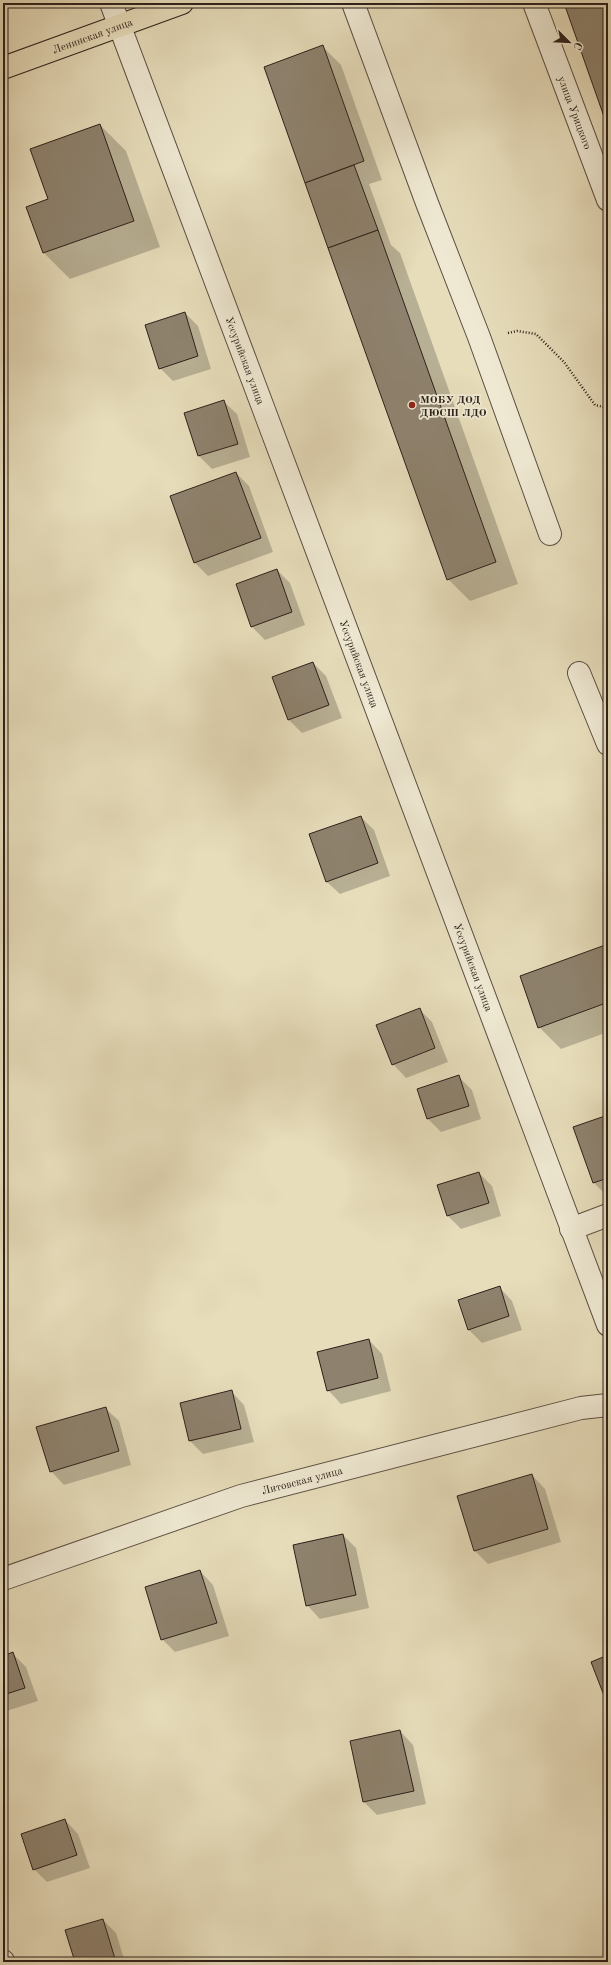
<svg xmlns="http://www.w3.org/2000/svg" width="611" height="1965" font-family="'Old Standard TT',serif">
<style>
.shadow{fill:#0003}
.building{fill:#8e826e;stroke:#2d201a}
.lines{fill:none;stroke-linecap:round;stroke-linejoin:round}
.minor-casing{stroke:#5c4f42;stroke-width:24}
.major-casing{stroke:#2d201a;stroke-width:24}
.path{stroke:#2d201a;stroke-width:2.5;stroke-dasharray:1 2;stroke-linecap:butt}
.minor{stroke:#efe9d3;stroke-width:22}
.major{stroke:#e7ddbb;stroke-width:22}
.poi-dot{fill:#8f2418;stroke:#efe9d3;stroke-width:1.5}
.labels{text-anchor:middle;stroke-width:3.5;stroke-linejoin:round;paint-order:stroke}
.street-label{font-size:11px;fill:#2d201a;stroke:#efe9d3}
.poi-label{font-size:11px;font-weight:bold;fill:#2d201a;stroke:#efe9d3;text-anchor:start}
</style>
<rect width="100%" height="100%" fill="#e7ddbb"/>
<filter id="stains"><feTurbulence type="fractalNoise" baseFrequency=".005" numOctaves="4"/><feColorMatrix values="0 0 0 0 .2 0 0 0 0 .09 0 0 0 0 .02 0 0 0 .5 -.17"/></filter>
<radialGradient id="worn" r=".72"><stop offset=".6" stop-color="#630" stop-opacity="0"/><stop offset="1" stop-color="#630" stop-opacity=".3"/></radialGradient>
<g class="shadow">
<path d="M 3,3 L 6,10 L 3,11 Z"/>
<path d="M 323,47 L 341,65 L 382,180 L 369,184 L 391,245 L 400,253 L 518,584 L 470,601 L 448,579 L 306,183 Z"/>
<path d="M 100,125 L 126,151 L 160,247 L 70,279 L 44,253 L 28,208 L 49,200 Z"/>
<path d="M 185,313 L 198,326 L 211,369 L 173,381 L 160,368 Z"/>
<path d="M 223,401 L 237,414 L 250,457 L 212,469 L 199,456 L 186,413 Z"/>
<path d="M 236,473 L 249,486 L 273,552 L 208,576 L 195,563 Z"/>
<path d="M 277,570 L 290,583 L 305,625 L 265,640 L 252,627 L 237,584 Z"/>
<path d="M 313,663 L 326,676 L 342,718 L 302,733 L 289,720 Z"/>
<path d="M 361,817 L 374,830 L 390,876 L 340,894 L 326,881 Z"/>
<path d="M 608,946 L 608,1032 L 561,1049 L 539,1027 Z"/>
<path d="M 419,1009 L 432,1022 L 448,1062 L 406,1078 L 393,1064 Z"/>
<path d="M 458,1076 L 472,1090 L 481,1119 L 441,1132 L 428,1119 L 418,1089 Z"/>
<path d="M 608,1116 L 608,1197 L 594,1183 Z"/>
<path d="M 479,1173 L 492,1186 L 501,1216 L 461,1229 L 448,1216 Z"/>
<path d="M 499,1287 L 512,1301 L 522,1330 L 482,1343 L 469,1330 Z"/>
<path d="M 369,1340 L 382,1354 L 391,1391 L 341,1404 L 328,1390 Z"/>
<path d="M 231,1391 L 244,1405 L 254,1442 L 203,1454 L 190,1441 L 181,1404 Z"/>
<path d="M 105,1408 L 119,1421 L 131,1465 L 64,1485 L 51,1471 Z"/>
<path d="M 532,1475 L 545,1489 L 561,1542 L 488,1564 L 475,1551 L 459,1497 Z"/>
<path d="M 343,1535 L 356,1548 L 369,1608 L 320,1619 L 307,1605 Z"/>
<path d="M 200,1571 L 213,1585 L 229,1636 L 175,1652 L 162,1639 Z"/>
<path d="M 13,1654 L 26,1667 L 38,1701 L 3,1712 L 3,1657 Z"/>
<path d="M 400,1731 L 413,1745 L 426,1804 L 377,1815 L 364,1802 L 351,1742 Z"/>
<path d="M 65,1820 L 78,1834 L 90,1868 L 47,1882 L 34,1869 Z"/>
<path d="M 103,1920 L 116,1933 L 125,1962 L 76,1962 Z"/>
</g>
<g class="building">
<path d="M 564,3 L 608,3 L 608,128 Z"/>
<path d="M 323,45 L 364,161 L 305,183 L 264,67 Z"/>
<path d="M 100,124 L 134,221 L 43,253 L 26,207 L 48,199 L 30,149 Z"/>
<path d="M 354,165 L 378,230 L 328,248 L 305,183 Z"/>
<path d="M 378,230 L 496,562 L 447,580 L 328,248 Z"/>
<path d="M 185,312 L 198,356 L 159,369 L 145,325 Z"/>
<path d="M 224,400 L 238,444 L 198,456 L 184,413 Z"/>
<path d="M 236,472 L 261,538 L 194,563 L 170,496 Z"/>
<path d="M 277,569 L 292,612 L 251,627 L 236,584 Z"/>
<path d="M 313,662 L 329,705 L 288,720 L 272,677 Z"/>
<path d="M 361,816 L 378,863 L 326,882 L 309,834 Z"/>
<path d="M 608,944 L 608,1009 L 606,1003 L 538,1028 L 520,976 Z"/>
<path d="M 420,1008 L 435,1048 L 392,1065 L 376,1025 Z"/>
<path d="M 459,1075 L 469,1106 L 427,1119 L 417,1089 Z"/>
<path d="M 608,1115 L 608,1178 L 593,1183 L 573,1127 Z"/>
<path d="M 479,1172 L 489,1203 L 447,1216 L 437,1185 Z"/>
<path d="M 500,1286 L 509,1316 L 468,1330 L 458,1300 Z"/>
<path d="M 369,1339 L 378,1378 L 327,1391 L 317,1352 Z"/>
<path d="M 232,1390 L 241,1429 L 189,1441 L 180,1403 Z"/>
<path d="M 106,1407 L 119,1451 L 50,1472 L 36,1427 Z"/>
<path d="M 532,1474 L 548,1529 L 474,1551 L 457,1496 Z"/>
<path d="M 343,1534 L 356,1595 L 306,1606 L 293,1545 Z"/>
<path d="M 200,1570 L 217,1623 L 161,1640 L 145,1587 Z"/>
<path d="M 13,1652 L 25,1688 L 3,1695 L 3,1656 Z"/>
<path d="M 608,1655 L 608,1706 L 591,1662 Z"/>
<path d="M 400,1730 L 414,1791 L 363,1802 L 350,1741 Z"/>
<path d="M 65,1819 L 77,1855 L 33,1870 L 21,1834 Z"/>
<path d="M 103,1919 L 116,1962 L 75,1962 L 65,1930 Z"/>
</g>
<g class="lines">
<defs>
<g id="minor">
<path id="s1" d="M 111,3 L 608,1325"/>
<path d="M 353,3 L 427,203 L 479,337 L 550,534"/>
<path id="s2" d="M 534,3 L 608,200"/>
<path d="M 579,673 L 608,744"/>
<path d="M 571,1229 L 608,1215"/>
<path id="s3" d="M 3,1579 L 241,1496 L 581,1408 L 608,1405"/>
<path d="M 3,1961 L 3,1962"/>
</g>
<g id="major">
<path id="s4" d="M 3,68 L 182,3"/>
</g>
</defs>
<use href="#minor" class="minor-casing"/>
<use href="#major" class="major-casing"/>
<path class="path" d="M 508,333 L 517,331 L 536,334 L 564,362 L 595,405 L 608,408"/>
<use href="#minor" class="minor"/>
<use href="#major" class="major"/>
</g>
<circle class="poi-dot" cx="412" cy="405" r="4"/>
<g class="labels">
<g class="street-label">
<text dy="4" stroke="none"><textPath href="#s4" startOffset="95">Ленинская улица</textPath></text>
<text dy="4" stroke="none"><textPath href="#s2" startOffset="117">улица Урицкого</textPath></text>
<text dy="4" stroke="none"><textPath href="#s1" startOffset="382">Уссурийская улица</textPath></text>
<text dy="4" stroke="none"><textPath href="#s1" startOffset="706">Уссурийская улица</textPath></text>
<text dy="4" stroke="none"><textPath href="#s1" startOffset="1030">Уссурийская улица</textPath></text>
<text dy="4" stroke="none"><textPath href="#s3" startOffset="315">Литовская улица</textPath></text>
</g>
<g class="poi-label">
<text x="420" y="403">МОБУ ДОД<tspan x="420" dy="13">ДЮСШ ЛДО</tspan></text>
</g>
</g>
<rect width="611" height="1965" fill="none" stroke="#e7ddbb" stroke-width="16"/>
<rect x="4" y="4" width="603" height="1957" fill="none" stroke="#2d201a" stroke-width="2"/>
<rect x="8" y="8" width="595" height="1949" fill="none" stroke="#2d201a"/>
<g transform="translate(569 42) rotate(114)" stroke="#efe9d3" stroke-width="3" paint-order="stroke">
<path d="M0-3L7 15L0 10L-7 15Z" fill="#2d201a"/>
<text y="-6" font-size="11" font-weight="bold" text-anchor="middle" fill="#2d201a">С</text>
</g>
<rect width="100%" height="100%" filter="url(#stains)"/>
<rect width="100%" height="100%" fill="url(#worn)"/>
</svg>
